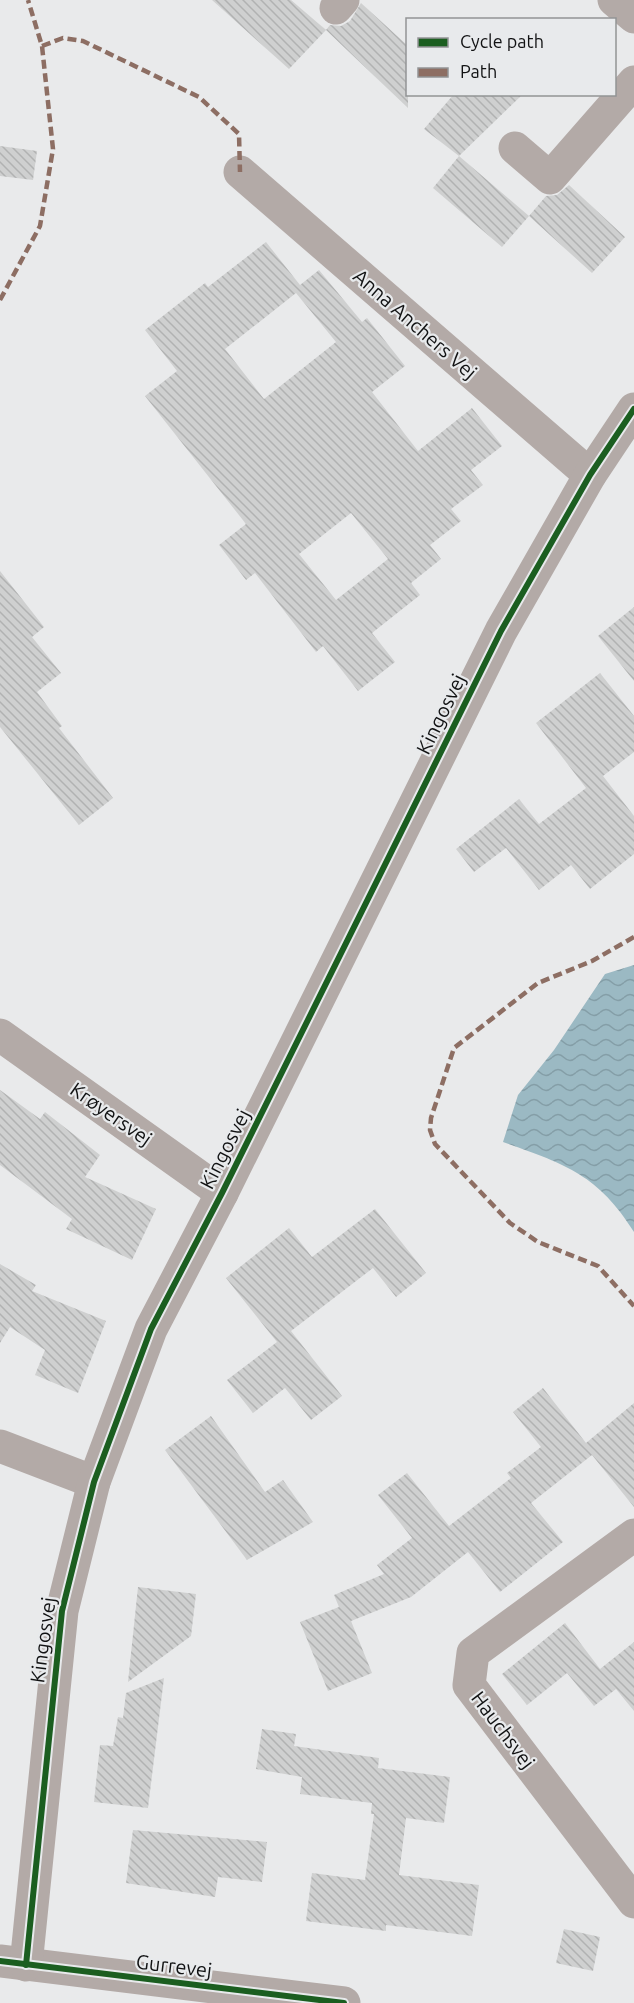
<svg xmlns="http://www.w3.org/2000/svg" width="634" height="2003" font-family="Ubuntu,sans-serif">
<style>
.water{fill:url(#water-waves)}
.building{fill:url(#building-back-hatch);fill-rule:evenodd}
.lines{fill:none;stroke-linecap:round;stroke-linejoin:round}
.minor{stroke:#b3aaa7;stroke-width:33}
.quiet{stroke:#8d6e63;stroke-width:4.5;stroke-dasharray:9 4.5;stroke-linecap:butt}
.cycleway-casing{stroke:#e8eaec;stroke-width:10}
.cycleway{stroke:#1b5e20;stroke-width:6}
.labels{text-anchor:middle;stroke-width:4.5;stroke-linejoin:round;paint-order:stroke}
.street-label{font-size:20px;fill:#111213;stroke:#e8eaec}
</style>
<defs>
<pattern id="water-waves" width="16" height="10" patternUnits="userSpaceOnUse" patternTransform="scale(1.5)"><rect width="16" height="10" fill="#9bb9c3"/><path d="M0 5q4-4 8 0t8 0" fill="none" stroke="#849ea7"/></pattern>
<pattern id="building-back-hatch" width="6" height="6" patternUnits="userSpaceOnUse" patternTransform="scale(1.5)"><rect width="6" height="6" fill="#cfd0d0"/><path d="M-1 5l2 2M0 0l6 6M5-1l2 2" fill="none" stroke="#b1b2b2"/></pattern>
</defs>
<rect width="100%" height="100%" fill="#e9eaeb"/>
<path class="water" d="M 634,965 L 634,1232 C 598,1174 564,1164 503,1142 L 518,1095 L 554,1050 L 605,974 Z"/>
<g class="building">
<path d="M 212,0 L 291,0 L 326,30 L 289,69 Z"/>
<path d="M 361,3 L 408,46 L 408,108 L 326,30 L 330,25 L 341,26 L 350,21 Z"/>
<path d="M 454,94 L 523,94 L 459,156 L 424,129 Z"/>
<path d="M 0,146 L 37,151 L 33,180 L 0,176 Z"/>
<path d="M 459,156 L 529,216 L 502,247 L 433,188 Z"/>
<path d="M 569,185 L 625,237 L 592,273 L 529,216 L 546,196 L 557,195 Z"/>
<path d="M 266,242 L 300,285 L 319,270 L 362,322 L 367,318 L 405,366 L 372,392 L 418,451 L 472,408 L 502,446 L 471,470 L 483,485 L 451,509 L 461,521 L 430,545 L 441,559 L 411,583 L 420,595 L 372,633 L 395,662 L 358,691 L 323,646 L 316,652 L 255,573 L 246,580 L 219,545 L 246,524 L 145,396 L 177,371 L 145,330 L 205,283 L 208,287 ZM 296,293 L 336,342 L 264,399 L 225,349 ZM 351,513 L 388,559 L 336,600 L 299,554 Z"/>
<path d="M 0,571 L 44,627 L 32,637 L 61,673 L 37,692 L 62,726 L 59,728 L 113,798 L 79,825 L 0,727 Z"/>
<path d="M 634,607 L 634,681 L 598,636 Z"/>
<path d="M 600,673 L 634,716 L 634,752 L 603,776 L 634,816 L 634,854 L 590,889 L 571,865 L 539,890 L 506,848 L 474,872 L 456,849 L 519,799 L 539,824 L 586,788 L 536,723 Z"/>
<path d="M 0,1090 L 40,1119 L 45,1112 L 100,1155 L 85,1177 L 156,1209 L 132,1260 L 66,1229 L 72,1219 L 0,1165 Z"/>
<path d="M 375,1209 L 426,1273 L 396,1297 L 373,1268 L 291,1331 L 342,1396 L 311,1420 L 285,1388 L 253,1413 L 227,1380 L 277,1342 L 226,1278 L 289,1228 L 312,1257 Z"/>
<path d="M 0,1264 L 36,1285 L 32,1291 L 106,1321 L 78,1393 L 35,1375 L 45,1350 L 10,1327 L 0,1343 Z"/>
<path d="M 543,1388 L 586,1443 L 634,1403 L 634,1507 L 592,1455 L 531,1503 L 563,1542 L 500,1592 L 468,1552 L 411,1597 L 351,1621 L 372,1673 L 328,1691 L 300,1622 L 339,1607 L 334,1595 L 384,1574 L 377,1565 L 412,1538 L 378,1495 L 407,1473 L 449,1526 L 511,1478 L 507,1473 L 541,1447 L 513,1412 Z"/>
<path d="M 211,1416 L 265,1492 L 283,1480 L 313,1522 L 247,1560 L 165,1450 Z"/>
<path d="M 138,1587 L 196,1594 L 191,1636 L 128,1682 Z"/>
<path d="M 565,1623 L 600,1669 L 634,1642 L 634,1711 L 616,1689 L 594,1706 L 567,1673 L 527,1705 L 502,1674 Z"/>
<path d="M 164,1678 L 148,1808 L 94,1802 L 100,1745 L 113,1746 L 118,1717 L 123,1718 L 126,1693 Z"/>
<path d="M 262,1729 L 296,1734 L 294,1746 L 379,1758 L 378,1768 L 450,1777 L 444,1823 L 406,1818 L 399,1875 L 479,1885 L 472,1936 L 386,1925 L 386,1931 L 306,1921 L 312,1873 L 365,1880 L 374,1814 L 371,1814 L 372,1803 L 300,1794 L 302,1777 L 256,1769 Z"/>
<path d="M 133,1830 L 267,1842 L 262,1882 L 218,1877 L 215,1897 L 126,1883 Z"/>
<path d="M 564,1929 L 600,1937 L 593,1971 L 556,1963 Z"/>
</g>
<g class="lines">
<g class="minor">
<path d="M 614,0 L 634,17"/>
<path d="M 336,8 L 343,0"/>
<path d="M 515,148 L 550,178 L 634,82"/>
<path d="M 240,172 L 590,475"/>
<path d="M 0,1035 L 222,1193"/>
<path d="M 0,1446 L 94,1482"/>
<path d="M 634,1535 L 473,1653 L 469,1685 L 634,1902"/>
<path d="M 0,1961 L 344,2003"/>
<path d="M 26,1965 L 62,1611 L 94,1482 L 151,1329 L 222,1193 L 501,631 L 590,475 L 634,409"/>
</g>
<g class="quiet">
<path d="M 42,46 L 63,38 L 83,41 L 199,97 L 239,134 L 240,172"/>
<path d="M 0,300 L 40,226 L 53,149 L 42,46 L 28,0"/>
<path d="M 634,937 L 592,961 L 538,983 L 454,1048 L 431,1118 L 430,1130 L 435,1144 L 510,1223 L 538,1242 L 598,1266 L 634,1306"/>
</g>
<defs>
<g id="cycleway">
<path d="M 0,1961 L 344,2003"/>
<path d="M 26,1965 L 62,1611 L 94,1482 L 151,1329 L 222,1193 L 501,631 L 590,475 L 634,409"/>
</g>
</defs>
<use href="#cycleway" class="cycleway-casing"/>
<use href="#cycleway" class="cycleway"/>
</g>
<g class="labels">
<g class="street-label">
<text transform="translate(415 324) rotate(41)" y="7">Anna Anchers Vej</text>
<text transform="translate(441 714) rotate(-64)" y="7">Kingosvej</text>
<text transform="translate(111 1114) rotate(35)" y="7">Krøyersvej</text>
<text transform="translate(225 1149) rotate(-63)" y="7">Kingosvej</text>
<text transform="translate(43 1640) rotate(-82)" y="7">Kingosvej</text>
<text transform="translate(503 1730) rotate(53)" y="7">Hauchsvej</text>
<text transform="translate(174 1966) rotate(7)" y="7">Gurrevej</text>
</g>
</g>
<rect x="406" y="18" width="210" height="78" fill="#e8eaec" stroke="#929495" stroke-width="1.5"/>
<rect x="418" y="38" width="30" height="9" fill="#1b5e20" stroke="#929495" stroke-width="1.5"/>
<text x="460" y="48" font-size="18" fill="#111213">Cycle path</text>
<rect x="418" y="68" width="30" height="9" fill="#8d6e63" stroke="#929495" stroke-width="1.5"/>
<text x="460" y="78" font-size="18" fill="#111213">Path</text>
</svg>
